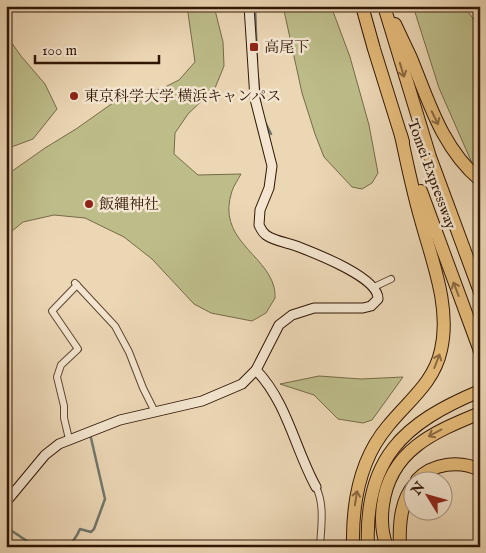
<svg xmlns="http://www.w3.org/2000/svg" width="486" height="553" font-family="'IM FELL English','Noto Serif JP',serif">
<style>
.green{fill:#bdbd8a;stroke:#776a48}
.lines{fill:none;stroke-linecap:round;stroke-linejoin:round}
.stream{stroke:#70776e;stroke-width:2.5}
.street-casing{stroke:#604631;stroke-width:8}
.secondary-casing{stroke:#311605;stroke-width:11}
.highway-casing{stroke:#311605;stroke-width:14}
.street{stroke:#f3e5cf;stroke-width:6}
.secondary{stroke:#f3e5cf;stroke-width:9}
.highway{stroke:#e6bc7a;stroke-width:12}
.oneway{stroke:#8c6940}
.poi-dot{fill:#8f2418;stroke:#f3e5cf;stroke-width:2}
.labels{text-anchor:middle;stroke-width:5;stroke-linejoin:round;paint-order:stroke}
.poi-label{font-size:15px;fill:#311605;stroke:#f3e5cf;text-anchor:start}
.street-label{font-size:15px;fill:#311605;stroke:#f3e5cf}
</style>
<rect width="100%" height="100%" fill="#ecd7b5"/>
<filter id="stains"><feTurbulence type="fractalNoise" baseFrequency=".004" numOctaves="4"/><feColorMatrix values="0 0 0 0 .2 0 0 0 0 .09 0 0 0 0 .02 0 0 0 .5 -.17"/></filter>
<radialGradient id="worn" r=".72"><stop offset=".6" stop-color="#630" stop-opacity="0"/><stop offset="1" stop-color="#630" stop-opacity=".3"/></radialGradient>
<g class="green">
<path d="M 187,6 L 214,6 L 223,42 L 224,66 L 215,88 L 188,114 L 175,133 L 174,154 L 198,175 L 241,174 C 238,180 234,185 232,191 C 216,239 265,253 274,287 C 275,290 275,295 275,298 L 266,313 L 252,321 L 211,313 L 194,304 L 152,259 L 124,237 L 85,218 L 54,215 L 23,222 L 6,236 L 6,176 L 8,174 L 45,148 L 76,129 L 120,98 L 161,89 L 179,80 L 195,62 Z"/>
<path d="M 283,6 L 331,6 L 350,57 L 369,125 L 378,173 L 372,183 L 362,189 L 352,187 L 324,157 L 315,134 L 302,93 Z"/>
<path d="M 413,6 L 464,6 L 480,28 L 480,168 L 472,163 L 439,88 Z"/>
<path d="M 6,35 L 21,56 L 45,84 L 57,109 L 33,139 L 6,149 Z"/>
<path d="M 319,376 L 361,379 L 403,377 L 372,420 L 363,423 L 338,419 L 314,395 L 280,384 Z"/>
</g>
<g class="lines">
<g class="stream">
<path d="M 255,6 L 257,62"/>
<path d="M 258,78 L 260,102"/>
<path d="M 266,124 L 271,134"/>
<path d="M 6,527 L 36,547"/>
<path d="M 69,547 C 73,540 77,537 80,529 L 91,532 L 94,529 L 105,499 L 91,438"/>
</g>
<defs>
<g id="street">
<path d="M 75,283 L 115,326 L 129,352 L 143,388 L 155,412"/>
<path d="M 374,287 L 391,279"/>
<path d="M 69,439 L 64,418 L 64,406 L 57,377 L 61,365 L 78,349 L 52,311 L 77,285"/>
<path d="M 316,487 C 325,505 321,527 320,547"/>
</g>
<g id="secondary">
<path d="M 256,370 C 287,402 295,449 316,487"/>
<path d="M 6,502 L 45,455 L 59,444 L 120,420 L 202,401 L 242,384 L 256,370 L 279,325 L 292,315 L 314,308 L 363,308 L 371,306 L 378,299 C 379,278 317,254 299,247 C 289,243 274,241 266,235 C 262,232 261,229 259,225 L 260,210 L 269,188 L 272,166 L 255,99 L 249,6"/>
</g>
<g id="highway">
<path d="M 362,6 L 374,49 L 403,142"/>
<path d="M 384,6 L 430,157 L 480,292"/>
<path d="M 395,24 C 400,35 406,47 411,58 C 429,102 442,148 480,180"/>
<path d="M 421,191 L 480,351"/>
<path d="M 417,480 C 432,463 460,460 480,470"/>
<path d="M 353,547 C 352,504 359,460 388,426 C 408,401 434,383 441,350 C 451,307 432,261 421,220 C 413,192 407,164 401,135"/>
<path d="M 368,547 C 364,459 403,423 480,391"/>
<path d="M 387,547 C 382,534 381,519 383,505 C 390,450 434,432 480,413"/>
<path d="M 400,547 C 399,526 400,501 414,485"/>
</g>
</defs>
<use href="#street" class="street-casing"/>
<use href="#secondary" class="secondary-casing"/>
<use href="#highway" class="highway-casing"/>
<use href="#street" class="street"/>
<use href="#secondary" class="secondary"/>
<use href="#highway" class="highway"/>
</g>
<defs><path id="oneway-shaft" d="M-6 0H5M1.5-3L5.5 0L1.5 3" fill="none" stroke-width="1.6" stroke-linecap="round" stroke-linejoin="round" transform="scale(1.25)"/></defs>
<g class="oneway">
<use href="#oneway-shaft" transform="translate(402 70) rotate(73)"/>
<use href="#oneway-shaft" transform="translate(435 118) rotate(64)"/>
<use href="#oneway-shaft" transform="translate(456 289) rotate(-111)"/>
<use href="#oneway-shaft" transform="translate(437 361) rotate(-69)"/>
<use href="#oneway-shaft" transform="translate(435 433) rotate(152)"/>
<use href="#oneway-shaft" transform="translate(356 498) rotate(-81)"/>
</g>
<g class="poi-dot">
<rect x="249" y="42" width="10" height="10" rx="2.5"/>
<circle cx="74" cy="96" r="5"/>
<circle cx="89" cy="204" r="5"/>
</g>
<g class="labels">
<g class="poi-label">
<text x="264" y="52">高尾下</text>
<text x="84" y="101">東京科学大学 横浜キャンパス</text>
<text x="99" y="209">飯縄神社</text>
</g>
<g class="street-label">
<text transform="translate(432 174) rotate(70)" y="5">Tomei Expressway</text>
</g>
</g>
<rect width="486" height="553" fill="none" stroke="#ecd7b5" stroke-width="25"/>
<rect x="8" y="8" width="471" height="538" fill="none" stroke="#311605" stroke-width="2.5"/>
<rect x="12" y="12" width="461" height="528" fill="none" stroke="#311605"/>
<g transform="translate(428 496) rotate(307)"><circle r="24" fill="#f3e5cf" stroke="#a5927e"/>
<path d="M0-4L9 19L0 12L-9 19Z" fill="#8f2418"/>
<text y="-8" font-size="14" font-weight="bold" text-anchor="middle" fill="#311605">N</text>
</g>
<path d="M35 55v8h124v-8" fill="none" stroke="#311605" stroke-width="2.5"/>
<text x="42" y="55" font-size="15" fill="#311605" stroke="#f3e5cf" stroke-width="4" paint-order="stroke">100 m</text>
<rect width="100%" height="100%" filter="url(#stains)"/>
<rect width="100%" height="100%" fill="url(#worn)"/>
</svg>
